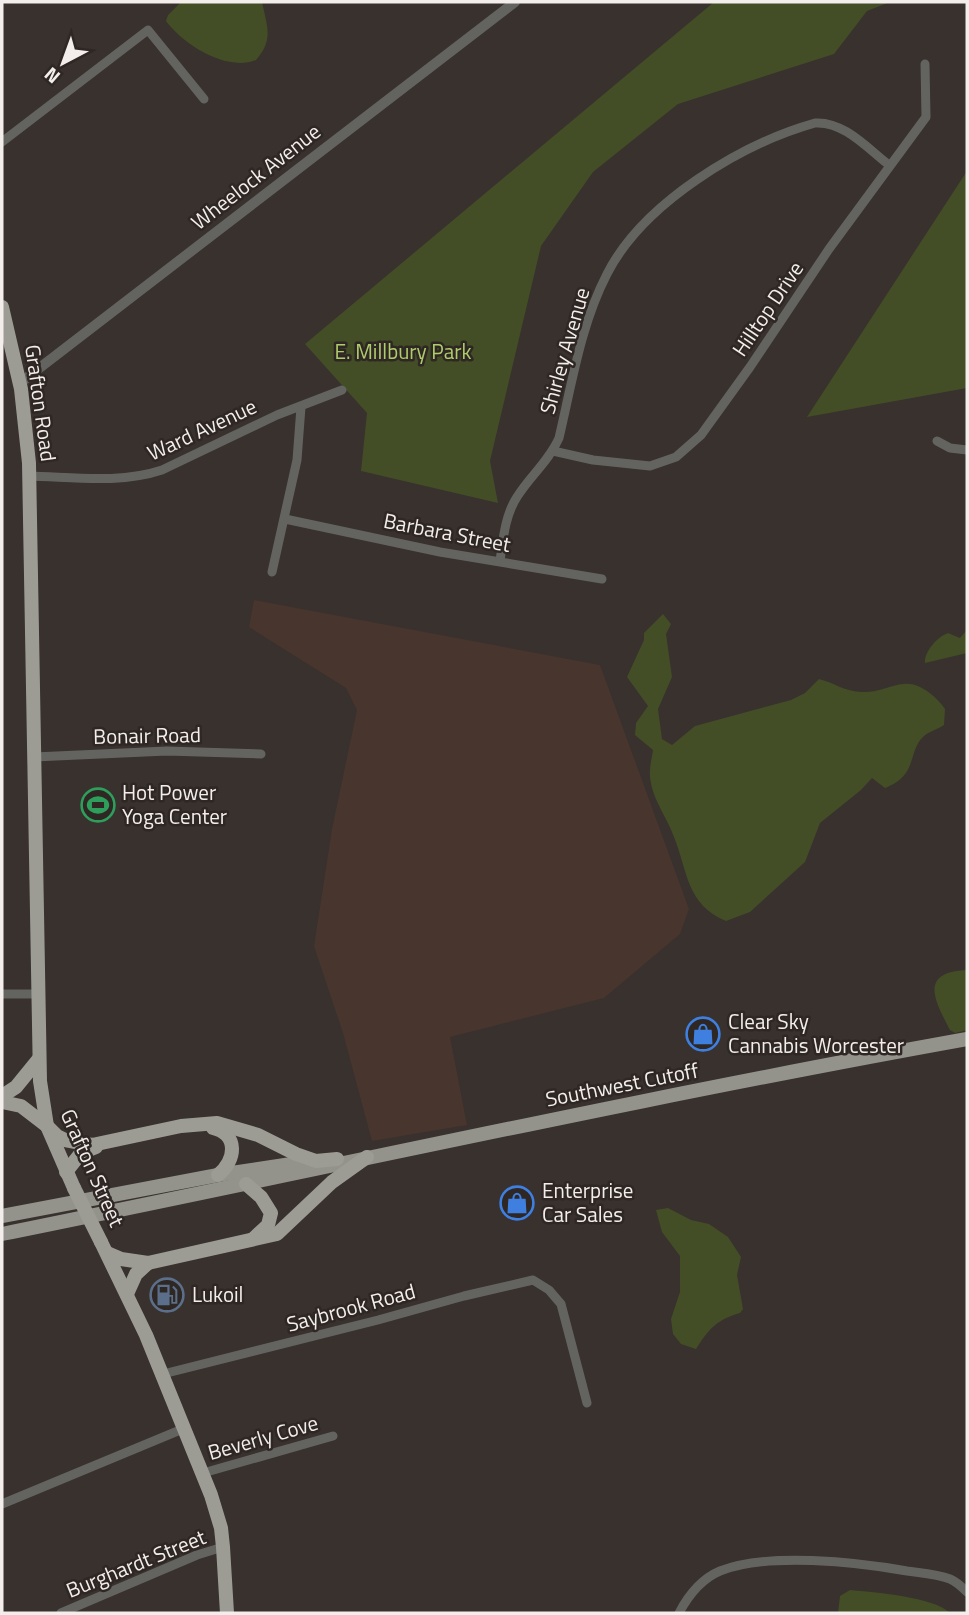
<svg xmlns="http://www.w3.org/2000/svg" width="969" height="1615" font-family="'Titillium Web',sans-serif">
<style>
.industrial{fill:#48352e}
.green{fill:#434e27}
.lines{fill:none;stroke-linecap:round;stroke-linejoin:round}
.minor{stroke:#636460;stroke-width:9}
.tertiary{stroke:#636460;stroke-width:10}
.primary{stroke:#93938c;stroke-width:14}
.trunk{stroke:#9c9c95;stroke-width:14}
.trunk-bridge{stroke:#9c9c95;stroke-width:14}
.labels{text-anchor:middle;stroke-width:5;stroke-linejoin:round;paint-order:stroke}
.street-label{font-size:21px;fill:#f3eeec;stroke:#2e2724}
.park-label{font-size:21px;fill:#afcc6a;stroke:#2e2724}
.poi-label{font-size:21px;fill:#f3eeec;stroke:#2e2724;text-anchor:start}
</style>
<rect width="100%" height="100%" fill="#38312d"/>
<path class="industrial" d="M 254,600 L 600,665 L 689,909 L 680,934 L 604,998 L 450,1037 L 467,1125 L 372,1141 L 343,1033 L 314,946 L 332,829 L 357,710 L 346,688 L 249,627 Z"/>
<g class="green">
<path d="M 181,2 L 262,2 C 267,26 274,40 256,60 C 226,72 183,44 166,21 L 168,15 Z"/>
<path d="M 714,2 L 890,2 L 867,11 L 834,54 L 678,104 L 593,172 L 541,246 L 490,461 L 498,503 L 361,471 L 367,413 L 305,344 Z"/>
<path d="M 967,171 L 967,388 L 807,417 Z"/>
<path d="M 663,614 L 671,624 L 666,634 L 672,677 L 658,709 L 662,739 L 672,745 L 695,726 L 791,700 L 805,693 L 819,679 C 835,683 843,691 861,692 C 879,693 889,685 904,684 C 919,682 937,697 945,709 L 944,725 C 938,729 930,731 924,736 C 907,751 919,775 885,788 L 872,778 L 861,790 L 820,823 L 805,862 L 750,912 L 726,921 C 686,904 688,872 674,837 C 667,817 652,799 650,777 C 649,768 652,758 653,750 L 635,735 L 636,723 L 648,706 L 627,677 L 644,640 L 644,633 Z"/>
<path d="M 967,630 L 967,653 L 925,663 C 924,652 937,637 948,633 L 960,638 Z"/>
<path d="M 967,970 L 967,1030 L 955,1033 L 950,1030 C 935,1001 918,972 967,970 Z"/>
<path d="M 668,1208 L 691,1220 L 709,1224 L 728,1237 L 741,1257 L 737,1275 L 743,1309 L 740,1313 C 716,1320 709,1329 696,1349 L 681,1344 L 673,1334 L 671,1319 L 680,1292 L 680,1256 L 662,1232 L 656,1210 Z"/>
<path d="M 850,1590 C 874,1592 934,1597 950,1613 L 838,1613 L 840,1596 Z"/>
</g>
<g class="lines">
<g class="minor">
<path d="M 2,142 L 148,30 L 204,99"/>
<path d="M 937,441 L 950,448 L 967,450"/>
<path d="M 553,451 L 593,460 L 650,466 L 676,457 L 701,435 L 750,367 L 829,249 L 926,117 L 925,64"/>
<path d="M 29,476 C 73,477 120,484 162,470 L 277,415 L 342,390"/>
<path d="M 285,519 L 440,552 L 602,579"/>
<path d="M 500,561 C 503,540 505,515 517,497 C 530,476 549,461 559,438 C 572,383 581,324 607,274 C 643,203 741,144 815,123 C 844,121 868,149 889,165"/>
<path d="M 272,572 L 297,460 L 301,407"/>
<path d="M 34,757 L 167,751 L 261,754"/>
<path d="M 2,994 L 38,994"/>
<path d="M 163,1374 L 378,1320 L 464,1296 L 533,1280 L 549,1290 L 561,1304 L 587,1403"/>
<path d="M 203,1473 L 333,1436"/>
<path d="M 2,1504 L 185,1428"/>
<path d="M 61,1613 L 197,1555 L 223,1547"/>
<path d="M 679,1613 C 688,1596 701,1579 720,1571 C 767,1552 857,1562 907,1571 C 921,1573 937,1574 950,1579 C 957,1582 962,1587 967,1592"/>
</g>
<path class="tertiary" d="M 20,383 L 515,2"/>
<g class="primary">
<path d="M 2,1216 L 218,1175 L 311,1161"/>
<path d="M 2,1234 C 323,1169 644,1097 967,1039"/>
</g>
<g class="trunk">
<path d="M 2,307 L 21,389 L 29,463 L 40,1081 L 47,1126 L 74,1188"/>
<path d="M 2,1096 L 16,1087 L 38,1060"/>
<path d="M 2,1102 L 21,1106 L 47,1126 L 57,1136 L 65,1140 L 92,1145 L 181,1126 L 217,1123 L 258,1135 L 296,1154 L 316,1161 L 337,1159"/>
<path d="M 213,1128 C 239,1134 236,1161 218,1175"/>
<path d="M 66,1172 L 81,1153 L 96,1147"/>
<path d="M 246,1184 L 261,1197 L 271,1213 L 268,1225 L 253,1239"/>
<path d="M 101,1242 L 146,1335 L 211,1495 L 221,1528 L 223,1547 L 227,1613"/>
<path d="M 107,1253 L 121,1259 L 148,1263 L 277,1234 L 332,1182 L 367,1157"/>
<path d="M 127,1294 L 136,1274 L 148,1263"/>
</g>
<path class="trunk-bridge" d="M 74,1188 L 101,1242"/>
</g>
<defs>
<symbol id="stadium-ring" viewBox="-11 -11 22 22"><circle r="9.5" fill="#2e2724" stroke="#2e9e5b" stroke-width="1.5"/><path d="M0-5a6.5 5 0 1 0 0 10a6.5 5 0 1 0 0-10ZM-3.5-1.8h7v3.6h-7Z" fill="#2e9e5b"/></symbol>
<symbol id="shop-ring" viewBox="-11 -11 22 22"><circle r="9.5" fill="#2e2724" stroke="#3f7fe0" stroke-width="1.5"/><path d="M-5-2.5h2.3a2.7 3.5 0 0 1 5.4 0H5L5.5 6h-11ZM-1.5-2.5h3a1.5 2.3 0 0 0-3 0Z" fill="#3f7fe0"/></symbol>
<symbol id="fuel-ring" viewBox="-11 -11 22 22"><circle r="9.5" fill="#2e2724" stroke="#5c6f8a" stroke-width="1.5"/><path d="M-5.5-6h7V0h2V4h1.3V-2.5L3-4.5l.8-.8L6-3V5H2.5V1h-1V6h-7ZM-4.2-4.7v3.2H.2V-4.7Z" fill="#5c6f8a"/></symbol>
</defs>
<g fill-rule="evenodd">
<use href="#stadium-ring" x="79" y="786" width="38" height="38"/>
<use href="#shop-ring" x="684" y="1015" width="38" height="38"/>
<use href="#shop-ring" x="498" y="1184" width="38" height="38"/>
<use href="#fuel-ring" x="148" y="1276" width="38" height="38"/>
</g>
<g class="labels">
<g class="street-label">
<text transform="translate(256 177) rotate(-38)" y="7">Wheelock Avenue</text>
<text transform="translate(768 309) rotate(-56)" y="7">Hilltop Drive</text>
<text transform="translate(565 351) rotate(-74)" y="7">Shirley Avenue</text>
<text transform="translate(40 403) rotate(82)" y="7">Grafton Road</text>
<text transform="translate(202 430) rotate(-25)" y="7">Ward Avenue</text>
<text transform="translate(447 533) rotate(11)" y="7">Barbara Street</text>
<text transform="translate(147 736) rotate(-1)" y="7">Bonair Road</text>
<text transform="translate(622 1085) rotate(-11)" y="7">Southwest Cutoff</text>
<text transform="translate(92 1168) rotate(66)" y="7">Grafton Street</text>
<text transform="translate(351 1308) rotate(-15)" y="7">Saybrook Road</text>
<text transform="translate(263 1438) rotate(-16)" y="7">Beverly Cove</text>
<text transform="translate(136 1564) rotate(-22)" y="7">Burghardt Street</text>
</g>
<g class="park-label">
<text x="403" y="359">E. Millbury Park</text>
</g>
<g class="poi-label">
<text x="122" y="800">Hot Power<tspan x="122" dy="24">Yoga Center</tspan></text>
<text x="728" y="1029">Clear Sky<tspan x="728" dy="24">Cannabis Worcester</tspan></text>
<text x="542" y="1198">Enterprise<tspan x="542" dy="24">Car Sales</tspan></text>
<text x="192" y="1302">Lukoil</text>
</g>
</g>
<rect width="969" height="1615" fill="none" stroke="#f3eeec" stroke-width="7"/>
<g transform="translate(63 63) rotate(221)" stroke="#2e2724" stroke-width="5" paint-order="stroke">
<path d="M0-5L12 26L0 18L-12 26Z" fill="#f3eeec"/>
<text y="-10" font-size="19" font-weight="bold" text-anchor="middle" fill="#f3eeec">N</text>
</g>
</svg>
